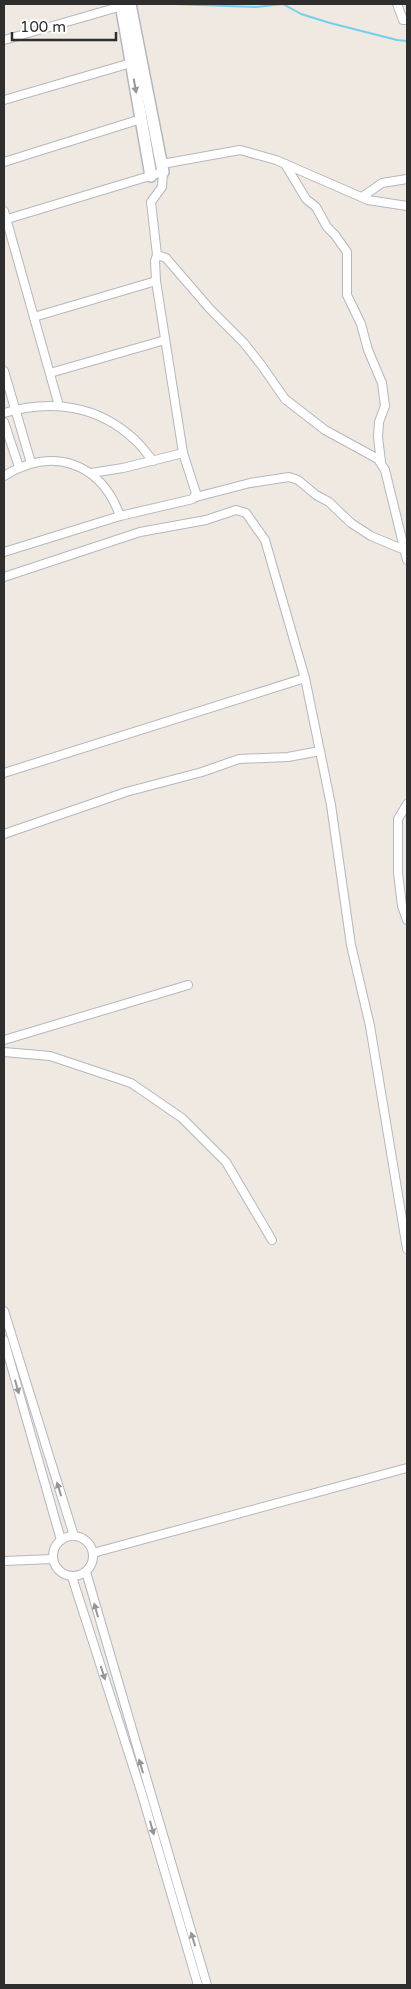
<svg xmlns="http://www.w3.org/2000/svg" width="411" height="1989" font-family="'Varela Round',sans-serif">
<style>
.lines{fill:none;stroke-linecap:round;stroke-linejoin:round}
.stream{stroke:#75cff0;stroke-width:2}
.street-casing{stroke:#b4b7c1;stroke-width:10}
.secondary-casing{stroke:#b4b7c1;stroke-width:14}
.street{stroke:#fff;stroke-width:8}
.secondary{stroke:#fff;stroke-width:11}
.oneway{fill:#969696}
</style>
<rect width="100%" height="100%" fill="#efe9e1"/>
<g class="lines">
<path class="stream" d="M 172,4 L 256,7 L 283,4 L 301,14 L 330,23 L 397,40 L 407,41"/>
<defs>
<g id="street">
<path d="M 397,4 L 403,20 L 407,20"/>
<path d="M 4,40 L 122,6"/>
<path d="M 4,100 L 131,63"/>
<path d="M 4,162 L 141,119"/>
<path d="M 162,164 L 240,150 L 276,160 L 368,200 L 407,206"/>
<path d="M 285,164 L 306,199 L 316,207 L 327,227 L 335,235 L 347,252 L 347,295 L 361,324 L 368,350 L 382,383 L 385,406 L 379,422 L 378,437 L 381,462"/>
<path d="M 362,197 L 382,183 L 407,179"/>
<path d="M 4,211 L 59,406"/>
<path d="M 4,220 L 163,172 L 162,187 L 151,202 L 157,255 L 166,258 L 210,309 L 244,343 L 262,366 L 285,399 L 325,430 L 378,459 L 385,470 L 407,560"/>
<path d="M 34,317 L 156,281"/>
<path d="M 4,371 L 31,463"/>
<path d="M 50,373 L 165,340"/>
<path d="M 4,413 C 51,399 98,405 135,440 C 142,446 147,454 153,461"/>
<path d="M 4,422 L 19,467"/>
<path d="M 91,473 L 123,468 L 183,453"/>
<path d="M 4,476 C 52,446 101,462 120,516"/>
<path d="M 196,497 L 250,483 L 289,477 L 298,480 L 316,495 L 329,502 L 351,523 L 371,536 L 407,551"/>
<path d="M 4,552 L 120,516 L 193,499 L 196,493 L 183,453 L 156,281 L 155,261 L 157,255"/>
<path d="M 4,577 L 140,532 L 206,520 L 236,510 L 246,513 L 265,540 L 305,678 L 331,805 L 351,945 L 370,1026 L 407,1249"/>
<path d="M 4,773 L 305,678"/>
<path d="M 407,804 L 398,819 L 398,873 L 402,906 L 407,920"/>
<path d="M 4,834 L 126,792 L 202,772 L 239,759 L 288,757 L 320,751"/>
<path d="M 4,1040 L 188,985"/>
<path d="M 4,1052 L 50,1056 L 131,1083 L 182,1118 L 226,1162 L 272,1240"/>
<path d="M 4,1311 L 74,1536"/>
<path d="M 4,1340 L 61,1540"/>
<circle cx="73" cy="1556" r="20"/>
<path d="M 93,1553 L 407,1468"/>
<path d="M 4,1561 L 53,1559"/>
<path d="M 86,1572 L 207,1985"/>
<path d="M 72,1577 L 141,1791 L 198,1985"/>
</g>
<g id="secondary">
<path d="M 121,4 L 151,176"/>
<path d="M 130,4 L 163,172"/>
</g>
</defs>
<use href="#street" class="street-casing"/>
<use href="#secondary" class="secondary-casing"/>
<use href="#street" class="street"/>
<use href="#secondary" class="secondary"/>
</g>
<defs><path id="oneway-solid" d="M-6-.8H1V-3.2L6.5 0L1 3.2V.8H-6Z" transform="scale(1.25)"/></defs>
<g class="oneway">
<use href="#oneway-solid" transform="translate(135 86) rotate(80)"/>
<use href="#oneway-solid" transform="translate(17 1387) rotate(74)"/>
<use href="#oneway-solid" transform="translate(59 1489) rotate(-107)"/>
<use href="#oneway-solid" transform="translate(96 1610) rotate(-106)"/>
<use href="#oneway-solid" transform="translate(103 1673) rotate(72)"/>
<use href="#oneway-solid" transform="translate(141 1766) rotate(-106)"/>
<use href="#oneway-solid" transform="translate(152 1828) rotate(74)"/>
<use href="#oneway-solid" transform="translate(193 1939) rotate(-107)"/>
</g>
<rect width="411" height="1989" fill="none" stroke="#2e2e2e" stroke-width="10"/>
<path d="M12 32v8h104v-8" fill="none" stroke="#2e2e2e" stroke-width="2.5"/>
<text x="20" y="32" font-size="15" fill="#2e2e2e" stroke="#ffffff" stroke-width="4" paint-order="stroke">100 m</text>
</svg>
